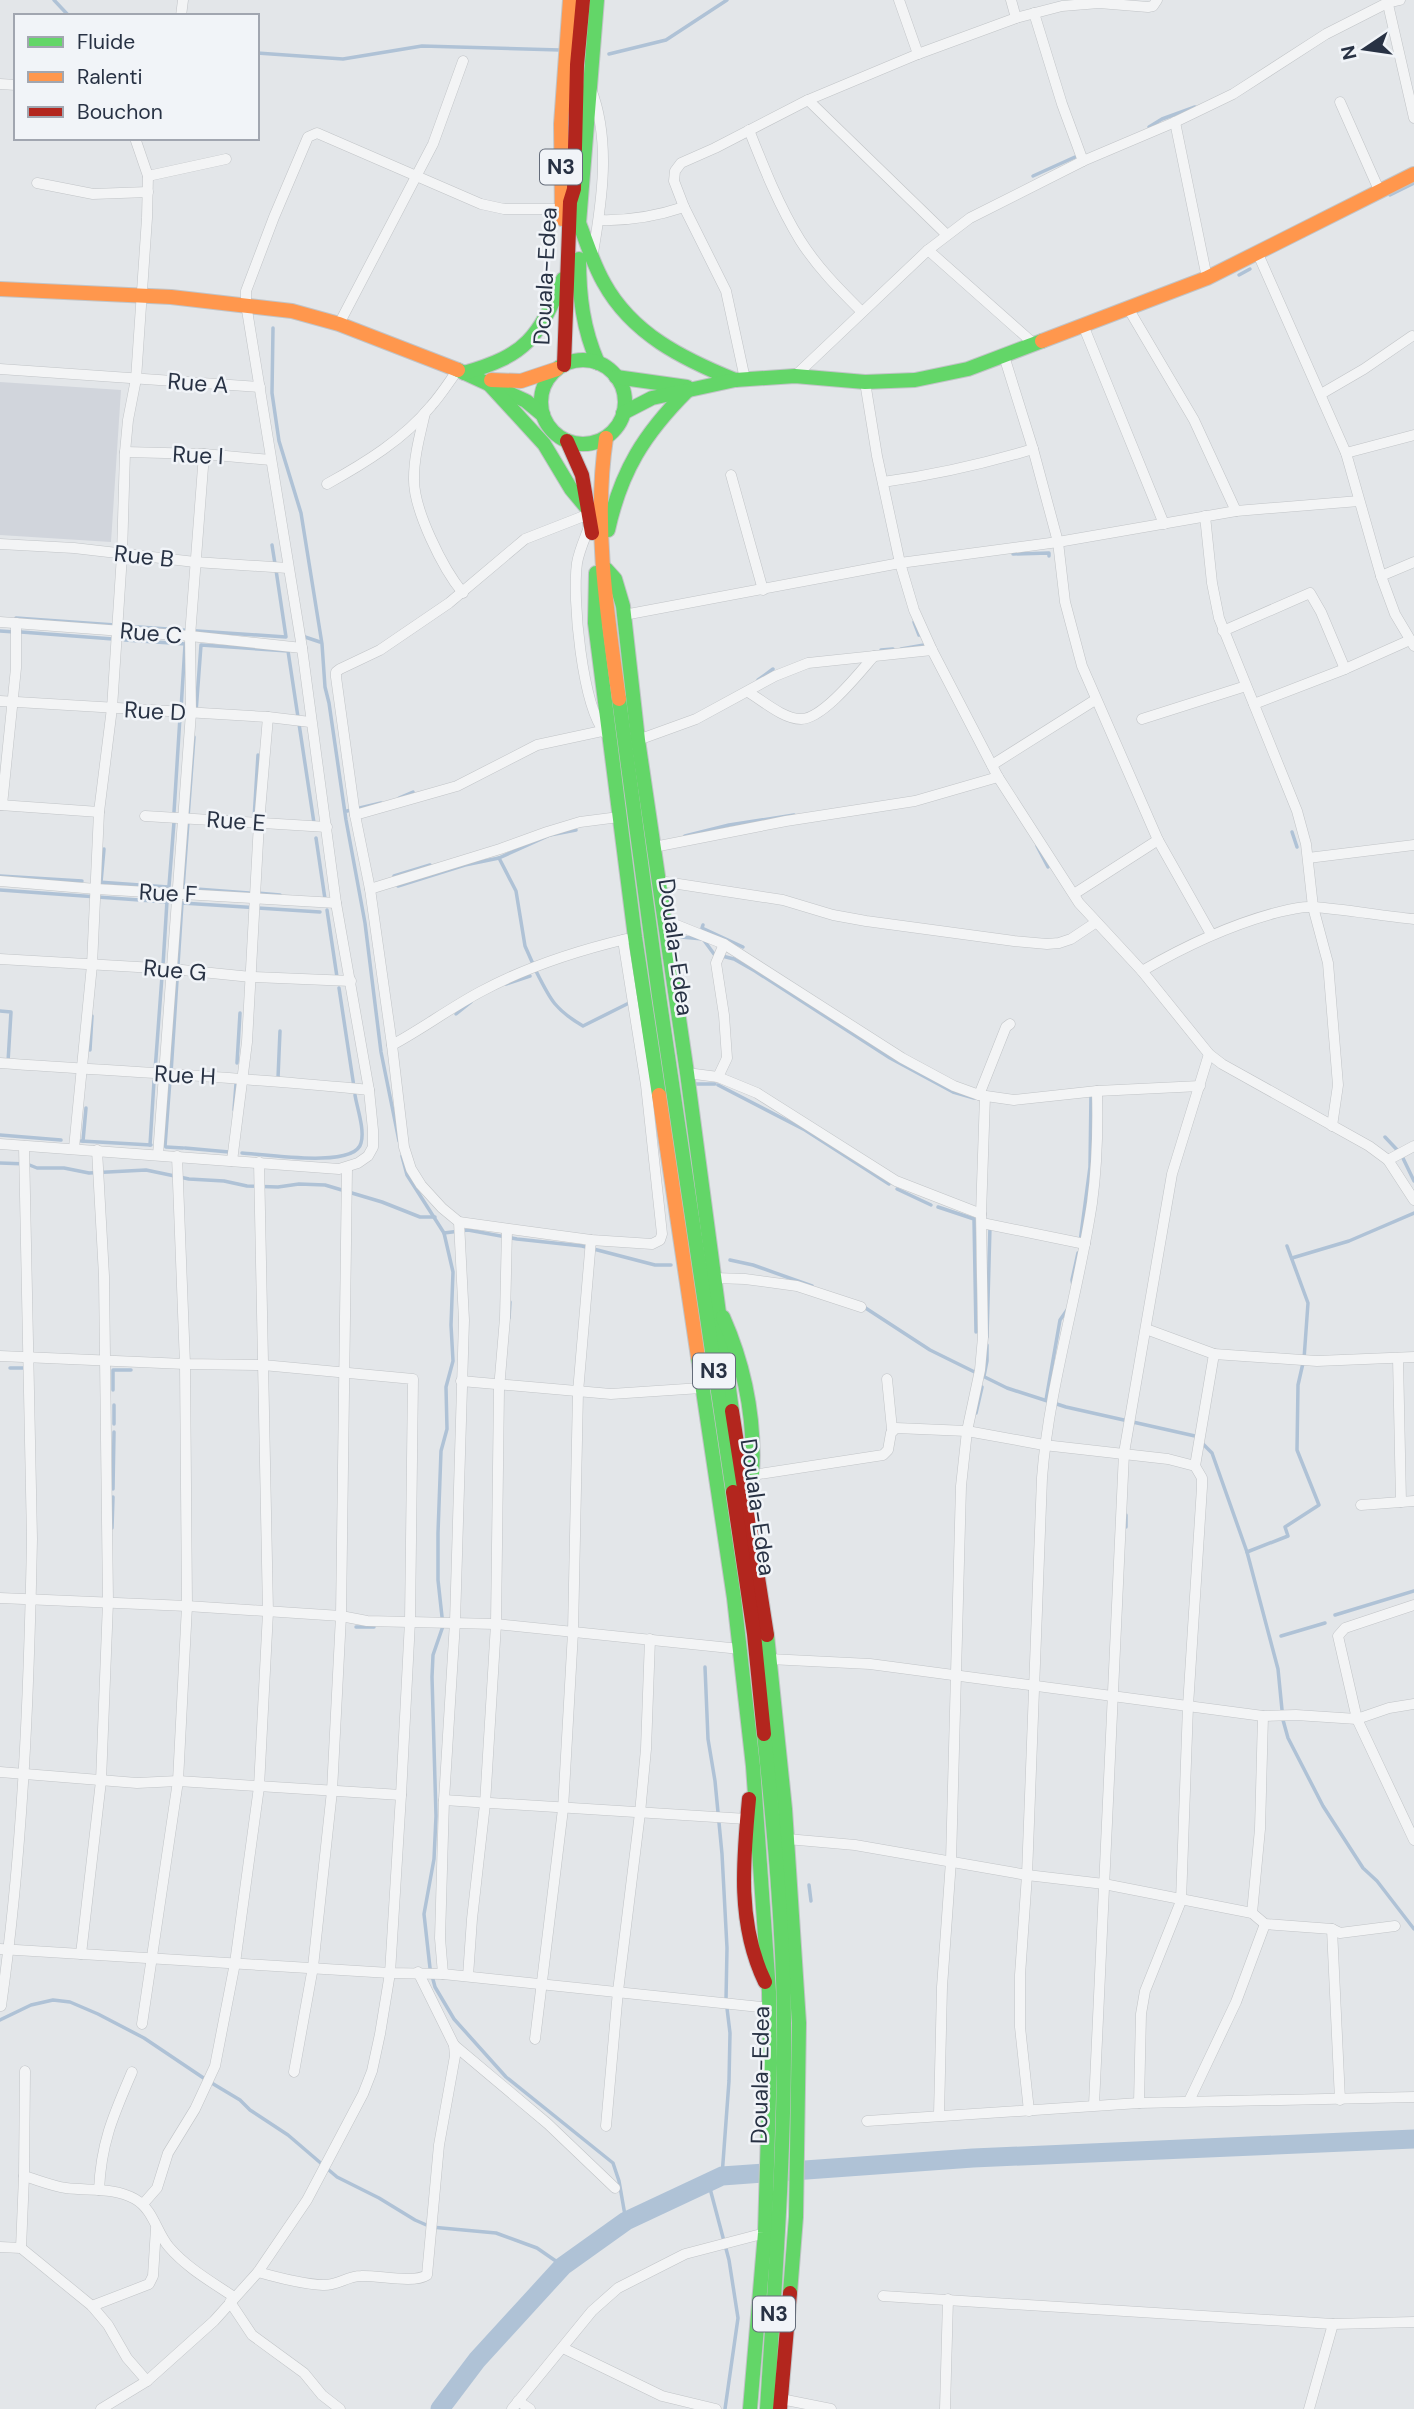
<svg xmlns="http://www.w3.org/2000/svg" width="1414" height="2409" font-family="'DM Sans',sans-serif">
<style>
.built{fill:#d1d5dc}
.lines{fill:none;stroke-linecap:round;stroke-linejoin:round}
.stream{stroke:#afc2d6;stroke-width:3.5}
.river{stroke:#afc2d6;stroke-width:19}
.street-casing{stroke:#c1c4c7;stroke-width:11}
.fast-casing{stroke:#c1c4c7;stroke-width:16}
.slow-casing{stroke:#c1c4c7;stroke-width:16}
.jam-casing{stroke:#c1c4c7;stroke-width:16}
.street{stroke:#f3f4f5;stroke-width:10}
.fast{stroke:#63d668;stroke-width:14}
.slow{stroke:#ff974d;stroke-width:14}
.jam{stroke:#b3261e;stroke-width:14}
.labels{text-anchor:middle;stroke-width:5;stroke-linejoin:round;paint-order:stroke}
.shield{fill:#f1f4f8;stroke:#646c7a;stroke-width:2}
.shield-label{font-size:21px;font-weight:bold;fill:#283244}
.street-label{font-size:23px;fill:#283244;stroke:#f1f4f8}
</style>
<rect width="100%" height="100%" fill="#e3e6e9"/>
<path class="built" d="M 0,382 L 121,390 L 111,542 L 0,535 Z"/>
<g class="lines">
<g class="stream">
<path d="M 54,0 L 69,16"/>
<path d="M 257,53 L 343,59 L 422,46 L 560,50"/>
<path d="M 609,54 L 666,40 L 727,0"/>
<path d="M 1149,127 L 1162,119 L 1195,107"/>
<path d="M 1033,176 L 1075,157"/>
<path d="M 1390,195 L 1414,183"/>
<path d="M 1239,275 L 1250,269"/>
<path d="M 273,328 L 272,393 L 279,441 L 301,513 L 322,644 L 325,687 L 329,703 L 346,820 L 365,923 L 381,1052 L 399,1141"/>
<path d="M 272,545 L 275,564"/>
<path d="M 1013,554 L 1049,553 L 1049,556"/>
<path d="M 16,618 L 115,625"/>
<path d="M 914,622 L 919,635"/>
<path d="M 124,626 L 286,637 L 276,570"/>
<path d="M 0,631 L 15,632"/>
<path d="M 21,632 L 113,639"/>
<path d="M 305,637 L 320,642"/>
<path d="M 125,640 L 186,644"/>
<path d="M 901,649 L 924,645 L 926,648"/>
<path d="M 881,650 L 893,649"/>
<path d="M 758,680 L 773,669"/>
<path d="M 181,709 L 185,645"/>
<path d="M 196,712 L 201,645 L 288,651 L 314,823"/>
<path d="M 399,798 L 413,792"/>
<path d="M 347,811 L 381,803"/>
<path d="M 174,812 L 180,717"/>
<path d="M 188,817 L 194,737"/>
<path d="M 254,819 L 258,755"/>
<path d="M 1292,832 L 1297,847"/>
<path d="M 685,836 L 729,825 L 794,815"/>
<path d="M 316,838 L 325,899"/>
<path d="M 1037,846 L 1048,867"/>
<path d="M 499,858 L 516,891 L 525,946 L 533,964"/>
<path d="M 0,876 L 82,881"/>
<path d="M 394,876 L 430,865"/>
<path d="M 98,882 L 168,887"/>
<path d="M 101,882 L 104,849"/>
<path d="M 169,886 L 174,822"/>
<path d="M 398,886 L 465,865 L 499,858 L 550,835 L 576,830"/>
<path d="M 183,888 L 249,893"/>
<path d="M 183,888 L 188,822"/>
<path d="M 0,890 L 167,902"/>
<path d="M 257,893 L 280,895"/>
<path d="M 327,910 L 337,977"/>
<path d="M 703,925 L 702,928 L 743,947"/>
<path d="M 681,937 L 703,939 L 714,954 L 734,959 L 755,971 L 890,1058 L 953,1092 L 974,1098"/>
<path d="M 163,965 L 167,901"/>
<path d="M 535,969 C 550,999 554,1009 583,1026 L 629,1003"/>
<path d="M 506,984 L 530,976"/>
<path d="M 339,988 L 354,1087"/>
<path d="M 0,1011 L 11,1012 L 8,1062"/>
<path d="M 456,1014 L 471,1002"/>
<path d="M 90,1050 L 92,1016"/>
<path d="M 237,1063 L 240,1013"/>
<path d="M 155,1071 L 162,976"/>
<path d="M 171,1073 L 182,903 L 320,912"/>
<path d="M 278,1078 L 280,1031"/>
<path d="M 692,1084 L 715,1084"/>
<path d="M 718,1085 L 805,1130 L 889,1184"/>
<path d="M 234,1110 L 236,1084"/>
<path d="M 0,1135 L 61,1140"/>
<path d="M 1385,1137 L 1401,1154 L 1414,1181"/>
<path d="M 81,1141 L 151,1145"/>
<path d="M 83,1141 L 86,1108"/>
<path d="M 150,1145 L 154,1081"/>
<path d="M 165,1146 L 170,1080"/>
<path d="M 166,1147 L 183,1148"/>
<path d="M 185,1148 L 229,1152"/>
<path d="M 242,1153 C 264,1154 355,1169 361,1143 C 365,1130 357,1108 355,1095"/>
<path d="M 402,1156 L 407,1175 L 444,1233 L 453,1272 L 451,1325 L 453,1361 L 446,1387 L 447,1429 L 441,1451 L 438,1533 L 438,1580 L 443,1626 L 433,1655 L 432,1677 L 436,1816 L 434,1859 L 424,1914 L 430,1968 L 435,1987 L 454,2019 L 506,2077 L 613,2163 L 619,2181 L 626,2221"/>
<path d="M 0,1163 L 27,1164 L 37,1168 L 64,1168 L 89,1173 L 146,1170 L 189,1179 L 224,1181 L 247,1186 L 278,1187 L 299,1184 L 325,1185 L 382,1202 L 420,1217 L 435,1217"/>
<path d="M 897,1189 L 931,1205"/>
<path d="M 938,1207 L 974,1219 L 976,1332"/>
<path d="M 444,1233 L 468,1230 L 517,1239 L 582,1246 L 655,1265 L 671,1265"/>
<path d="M 1080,1242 L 1090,1167 L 1091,1094"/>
<path d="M 1287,1246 L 1308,1303 L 1304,1359"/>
<path d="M 1292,1258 L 1349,1241 L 1414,1213"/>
<path d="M 730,1260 L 753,1265 L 812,1286"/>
<path d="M 1073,1286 L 1072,1280 L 1078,1253"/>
<path d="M 864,1307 L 930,1350 L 1007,1388 L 1066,1407 L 1195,1436 L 1212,1453 L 1247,1552 L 1278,1669 L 1283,1720 L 1288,1738 L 1323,1806 L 1363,1868 L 1377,1881 L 1414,1929"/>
<path d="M 509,1318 L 510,1302"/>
<path d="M 987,1337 L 990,1226"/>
<path d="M 10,1368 L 25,1368"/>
<path d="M 984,1376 L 987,1361 L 987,1345"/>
<path d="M 113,1390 L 113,1370 L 131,1370"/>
<path d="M 1046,1400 L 1060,1320 L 1067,1310"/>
<path d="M 114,1405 L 114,1424"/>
<path d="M 976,1413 L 982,1387"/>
<path d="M 113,1489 L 114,1432"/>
<path d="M 1126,1515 L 1126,1527"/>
<path d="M 112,1528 L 113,1497"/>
<path d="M 1247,1552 L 1288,1536 L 1285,1527 L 1319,1505 L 1297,1450 L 1298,1385 L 1303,1363"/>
<path d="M 1335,1615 L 1414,1591"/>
<path d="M 356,1627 L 374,1627"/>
<path d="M 1281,1636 L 1325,1623"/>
<path d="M 705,1667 L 708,1739 L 715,1781 L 722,1854 L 727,1948 L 726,2000 L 730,2033 L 729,2081 L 722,2176"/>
<path d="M 809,1885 L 811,1901"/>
<path d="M 0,2020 L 31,2005 L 53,2000 L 70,2002 L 98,2014 L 144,2038 L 205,2079 L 240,2100 L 250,2110 L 288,2135 L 337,2177 L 379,2198 L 415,2220 L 431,2227 L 496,2233 L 537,2248 L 563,2266"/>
<path d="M 708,2181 L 729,2260 L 738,2318 L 725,2409"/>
</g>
<path class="river" d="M 440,2409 L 477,2360 L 563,2266 L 626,2221 L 722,2176 L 973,2158 L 1414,2139"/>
<defs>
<g id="street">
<path d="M 899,0 L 918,54"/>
<path d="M 1011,0 L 1016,18"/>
<path d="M 1387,0 L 1414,118"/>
<path d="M 1034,13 L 1062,104 L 1083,161"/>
<path d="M 181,16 L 183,0"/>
<path d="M 0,84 L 16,85"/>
<path d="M 591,89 C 611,140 602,201 593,253"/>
<path d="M 808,100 L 946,234"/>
<path d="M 1340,102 L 1379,190"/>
<path d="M 1175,122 L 1207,278"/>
<path d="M 749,130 C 764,168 779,206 800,240 C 817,267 839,289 861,311"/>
<path d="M 148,176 L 226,159"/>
<path d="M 37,183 L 93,194 L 148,192"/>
<path d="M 684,207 L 726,291 L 745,379"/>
<path d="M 599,220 C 628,221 657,216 684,207 L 674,181 L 675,171 L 681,163 L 715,148 L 808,100 L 918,54 L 1016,18 L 1062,6 L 1099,3 L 1148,7 L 1153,6 L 1157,0"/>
<path d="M 928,250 L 1033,343"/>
<path d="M 1258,254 L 1346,453 L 1381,576 L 1395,614 L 1414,646"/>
<path d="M 1128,308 L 1194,420 L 1236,511"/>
<path d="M 339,324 L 433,144 L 463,61"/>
<path d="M 1083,325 L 1164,524"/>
<path d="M 1004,356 L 1033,449 L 1058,542 L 1065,602 L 1082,666 L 1158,840 L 1211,934"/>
<path d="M 0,369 L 260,387"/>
<path d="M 795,376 L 928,250 L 970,218 L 1083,161 L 1175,122 L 1233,94 L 1326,34 L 1387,3 L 1400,0"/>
<path d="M 865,382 L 877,456 L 900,563 L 914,610 L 932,650 L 998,777 L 1079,903 L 1142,971 L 1209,1054 L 1222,1064 L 1369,1146 L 1388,1160 L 1414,1200"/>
<path d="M 1321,394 L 1364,369 L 1412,336"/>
<path d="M 425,413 C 420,435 414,456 414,478 C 413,509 443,569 463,593"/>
<path d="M 125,452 L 204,454 L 271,460"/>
<path d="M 1346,453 L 1414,435"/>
<path d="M 731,475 L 763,590"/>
<path d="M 883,482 C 934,475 983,464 1033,449"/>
<path d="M 327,484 C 365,463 404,439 431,406 C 441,395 449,382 457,371"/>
<path d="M 1205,516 L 1212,583 L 1219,618 L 1297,811 L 1306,844 L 1313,907 L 1328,963 L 1338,1085 L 1332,1126"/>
<path d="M 589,527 C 585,538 579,551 577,563 C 572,599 582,705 605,733"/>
<path d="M 0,544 L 74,548 L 195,562 L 288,568"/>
<path d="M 1381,576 L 1414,562"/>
<path d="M 624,615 L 900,563 L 1058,542 L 1236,511 L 1359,501"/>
<path d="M 0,622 L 190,636 L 302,648"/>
<path d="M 1223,631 L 1310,593 L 1321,612 L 1345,669"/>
<path d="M 748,692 C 762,700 783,719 801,719 C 823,719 860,672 874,656"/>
<path d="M 0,701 L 268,717 L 310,722"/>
<path d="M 1254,704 L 1345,669 L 1410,640"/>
<path d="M 1142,719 L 1246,686"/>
<path d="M 638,740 L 696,719 L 775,676 L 808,663 L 932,650"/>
<path d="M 992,765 L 1095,700"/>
<path d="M 0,805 L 99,812"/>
<path d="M 2,805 L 16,668 L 16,623"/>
<path d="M 355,815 L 457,786 L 537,745 L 602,731"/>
<path d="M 145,816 L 327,827"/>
<path d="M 654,847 L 786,821 L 915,801 L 998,777"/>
<path d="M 1308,858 L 1414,845"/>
<path d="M 0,881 L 96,889 L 336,903"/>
<path d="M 659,881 L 783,900 L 833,915 L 866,921 L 1014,941 L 1047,944 L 1059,943 L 1071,939 L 1095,923"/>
<path d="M 370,889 L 500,849 L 547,832 L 580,822 L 619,817"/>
<path d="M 1074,894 L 1158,840"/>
<path d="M 664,920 L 724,944 L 902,1058 L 954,1086 L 979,1095 L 1014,1100 L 1097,1091 L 1200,1086"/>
<path d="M 0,959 L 172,969 L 251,977 L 351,981"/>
<path d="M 1142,971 C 1185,946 1227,926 1275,913 C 1287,910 1300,906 1312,907 C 1346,909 1380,916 1414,919"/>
<path d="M 392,1045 C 422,1029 450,1008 480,992 C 526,967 576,951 626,939"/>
<path d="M 0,1063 C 123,1072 246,1077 369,1090"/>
<path d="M 687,1073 L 718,1077 L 757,1093 L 896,1181 L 981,1214"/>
<path d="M 718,1077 L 727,1058 L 724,1015 L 716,963 L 724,944"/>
<path d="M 979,1095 L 1006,1027 L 1010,1024"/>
<path d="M 0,1144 L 339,1169 L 358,1163 L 368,1156 L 373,1147 L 373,1130 L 369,1090 L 336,903 L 302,648 L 246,304 L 246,291 L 274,217 L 308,137 L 317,133 L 481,204 L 504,209 L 561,209"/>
<path d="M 74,1148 L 92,965 L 99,812 L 112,708 L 122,555 L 125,452 L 128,420 L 136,379 L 147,218 L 148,176 L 135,138"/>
<path d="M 158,1155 L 191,713 L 190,636 L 204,454"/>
<path d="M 1388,1160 L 1414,1146"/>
<path d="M 232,1161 L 247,1042 L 259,823 L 268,717"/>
<path d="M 459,1222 L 591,1240 L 652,1244 L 660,1240 L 662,1234 L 646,1085 L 623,940"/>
<path d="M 982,1223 L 1085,1244"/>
<path d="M 714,1278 L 745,1279 L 797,1286 L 861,1307"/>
<path d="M 1146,1329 L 1214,1354 L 1195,1466"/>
<path d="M 1214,1354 L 1317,1361 L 1414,1357"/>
<path d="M 0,1356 L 185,1364 L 263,1365 L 413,1379 L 410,1621 L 401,1795"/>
<path d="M 1398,1358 L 1401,1502"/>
<path d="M 887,1379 L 892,1429"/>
<path d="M 461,1381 L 611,1394 L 701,1388"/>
<path d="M 753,1475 L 883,1455 L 888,1450 L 891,1433 L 896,1428 L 967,1431 L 1044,1445 L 1168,1459 L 1195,1466 L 1202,1478 L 1202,1487 L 1188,1706 L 1181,1901 L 1145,1991 L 1141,2014 L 1139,2103"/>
<path d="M 1361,1505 L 1414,1501"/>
<path d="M 0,1598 L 187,1606 L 341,1616 L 367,1621 L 496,1624 L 740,1649"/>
<path d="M 1414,1605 L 1345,1628 L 1338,1636 L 1357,1719 L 1414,1840"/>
<path d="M 769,1659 L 870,1664 L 1263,1716 L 1296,1715 L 1357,1719 L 1389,1708 L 1414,1704"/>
<path d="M 0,1772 L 137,1783 L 178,1781 L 401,1795 L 390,1973 L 380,2034 L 372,2071 L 363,2094 L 307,2200 L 258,2272 L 214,2321 L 147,2381 L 101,2409"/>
<path d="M 444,1800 L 747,1819"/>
<path d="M 787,1839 L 855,1845 L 1027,1875 L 1104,1884 L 1252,1913 L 1265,1924 L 1332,1929 L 1340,1933 L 1395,1926"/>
<path d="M 1252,1913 L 1260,1829 L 1263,1716"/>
<path d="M 1332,1929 L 1340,2100"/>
<path d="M 0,1949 L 390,1973 L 443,1974 L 440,1938 L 444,1800 L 455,1622 L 464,1320 L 459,1222 L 442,1208 L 421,1185 L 411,1169 L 404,1147 L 392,1045 L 370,889 L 355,815 L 336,677 L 336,672 L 340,669 L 380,650 L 449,603 L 525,539 L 589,514"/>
<path d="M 81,1954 L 101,1781 L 108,1602 L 104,1276 L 97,1150"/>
<path d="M 443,1974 L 770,2008"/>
<path d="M 468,1976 L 472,1919 L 485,1804 L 496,1624 L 499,1389 L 505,1318 L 507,1229"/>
<path d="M 1,2006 C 23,1851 29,1695 32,1539 L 24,1146"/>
<path d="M 142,2024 L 178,1781 L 187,1606 L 185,1364 L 177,1156"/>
<path d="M 535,2039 L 563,1809 L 573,1632 L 578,1392 L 591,1240"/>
<path d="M 454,2045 L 548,2124 L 615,2188"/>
<path d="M 294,2072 L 313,1967 L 332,1791 L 341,1616 L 347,1168"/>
<path d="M 1189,2101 L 1236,2002 L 1265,1924"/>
<path d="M 1094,2105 L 1124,1453 L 1172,1174 L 1209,1054"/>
<path d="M 1029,2111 L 1020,2027 L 1020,1975 L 1027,1875 L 1042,1478 C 1049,1385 1078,1296 1092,1203 C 1097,1166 1098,1129 1097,1091"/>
<path d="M 939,2115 L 942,1987 L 951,1861 L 961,1486 L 967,1431 L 980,1370 L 983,1337 L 981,1214 L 985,1096"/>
<path d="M 867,2121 L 1139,2103 L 1414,2097"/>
<path d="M 606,2126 L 618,1991 L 640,1813 L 646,1749 L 650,1639"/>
<path d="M 24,2176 C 38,2180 52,2186 66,2188 C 89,2191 114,2187 135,2199 C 154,2210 156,2232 169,2247 C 187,2268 212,2282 234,2297"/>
<path d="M 99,2190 C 101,2142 114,2114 132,2072"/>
<path d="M 143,2204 L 157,2188 L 168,2153 L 195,2109 L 215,2066 L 235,1963 L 259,1787 L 268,1612 L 259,1162"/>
<path d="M 0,2247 L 21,2248 L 92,2306 L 108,2325 L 127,2358 L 147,2381"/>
<path d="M 21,2248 L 24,2176 L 25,2071"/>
<path d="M 258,2272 C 279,2278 301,2284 323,2285 C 337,2286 347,2276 361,2276 C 378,2275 413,2284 427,2275 L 439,2145 L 455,2056 L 454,2045 L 418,1972"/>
<path d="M 883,2296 L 1333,2324 L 1414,2322"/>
<path d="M 230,2302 L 252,2335 L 304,2373 L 322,2395 L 340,2409"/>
<path d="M 92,2306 L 149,2284 L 153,2276 L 156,2228"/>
<path d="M 563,2348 L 662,2396 L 716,2409"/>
<path d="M 781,2399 L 831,2409"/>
<path d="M 518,2401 L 530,2409"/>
<path d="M 512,2409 L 592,2311 L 618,2288 L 685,2254 L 765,2233"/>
<path d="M 945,2409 L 948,2299"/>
<path d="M 1309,2409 L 1333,2324"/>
</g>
<g id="fast">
<path d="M 579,223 L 597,0"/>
<path d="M 579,223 C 587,243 593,264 604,283 C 632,334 683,359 735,380"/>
<path d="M 579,259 C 579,296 583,329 598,363"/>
<circle cx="583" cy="402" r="42"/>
<path d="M 458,370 L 526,401 L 543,415"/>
<path d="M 464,373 C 527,355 538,338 563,279"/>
<path d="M 616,377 L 687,387"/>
<path d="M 489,384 L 544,444 L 571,489 L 586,507"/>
<path d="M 623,413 L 652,398 L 735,380 L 795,376 L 865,382 L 915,380 L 968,369 L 1042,341"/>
<path d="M 608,530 C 621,471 644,434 687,391"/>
<path d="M 606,569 L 615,579 L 623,606 L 638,740 L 687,1073 L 732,1411"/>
<path d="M 596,573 L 595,623 L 635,937 L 659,1095"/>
<path d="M 619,699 L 659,996 L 733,1492"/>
<path d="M 723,1317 C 749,1376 758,1435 750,1499"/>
<path d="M 698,1357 L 734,1598 L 753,1766 L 769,1992 L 770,2063 L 765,2233 L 750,2409"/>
<path d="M 767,1635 L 785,1809 L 799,2023 L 796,2217 L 790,2293"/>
<path d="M 764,1734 C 774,1829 783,1925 784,2021 C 785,2150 775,2280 767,2409"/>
</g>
<g id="slow">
<path d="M 562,219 L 561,124 L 570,0"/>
<path d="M 0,289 L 171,297 L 292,311 L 339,324 L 458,370"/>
<path d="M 1042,341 L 1207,278 L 1414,174"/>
<path d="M 491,380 L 521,381 L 557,369"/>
<path d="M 606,438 C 593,524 607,614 619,699"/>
<path d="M 659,1095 L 698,1357"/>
</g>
<g id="jam">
<path d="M 564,365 L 570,202 L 574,189 L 577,65 L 583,0"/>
<path d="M 567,441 L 582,475 L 592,533"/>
<path d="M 732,1411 L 767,1635"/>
<path d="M 733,1492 L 754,1634 L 764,1734"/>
<path d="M 749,1799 C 743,1861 737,1924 765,1982"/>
<path d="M 780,2409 L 790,2293"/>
</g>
</defs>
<use href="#street" class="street-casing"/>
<use href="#fast" class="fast-casing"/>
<use href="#slow" class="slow-casing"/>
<use href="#jam" class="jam-casing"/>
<use href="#street" class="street"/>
<use href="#fast" class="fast"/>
<use href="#slow" class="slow"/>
<use href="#jam" class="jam"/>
</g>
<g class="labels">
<g class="shield">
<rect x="540" y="149.5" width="42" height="35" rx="5"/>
<rect x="693" y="1353.5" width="42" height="35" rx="5"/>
<rect x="753" y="2296.5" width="42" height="35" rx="5"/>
</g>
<g class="shield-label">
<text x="561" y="174">N3</text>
<text x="714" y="1378">N3</text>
<text x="774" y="2321">N3</text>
</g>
<g class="street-label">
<text transform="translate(545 276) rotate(-87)" y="8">Douala-Edea</text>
<text transform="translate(198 383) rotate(4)" y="8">Rue A</text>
<text transform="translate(198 455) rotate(3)" y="8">Rue I</text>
<text transform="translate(144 556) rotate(6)" y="8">Rue B</text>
<text transform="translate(151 633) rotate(5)" y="8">Rue C</text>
<text transform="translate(155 711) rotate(3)" y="8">Rue D</text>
<text transform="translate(236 821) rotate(4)" y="8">Rue E</text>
<text transform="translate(168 893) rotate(3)" y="8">Rue F</text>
<text transform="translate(676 947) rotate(82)" y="8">Douala-Edea</text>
<text transform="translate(175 970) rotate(5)" y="8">Rue G</text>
<text transform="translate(185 1075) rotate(3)" y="8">Rue H</text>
<text transform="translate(758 1507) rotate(82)" y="8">Douala-Edea</text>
<text transform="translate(760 2075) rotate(-89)" y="8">Douala-Edea</text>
</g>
</g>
<rect x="14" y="14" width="245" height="126" fill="#f1f4f8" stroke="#a1a6b0" stroke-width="2"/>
<rect x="28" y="37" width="35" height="10" fill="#63d668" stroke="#a1a6b0" stroke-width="2"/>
<text x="77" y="49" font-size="21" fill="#283244">Fluide</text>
<rect x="28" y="72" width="35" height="10" fill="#ff974d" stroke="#a1a6b0" stroke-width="2"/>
<text x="77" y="84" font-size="21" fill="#283244">Ralenti</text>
<rect x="28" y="107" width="35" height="10" fill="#b3261e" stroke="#a1a6b0" stroke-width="2"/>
<text x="77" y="119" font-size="21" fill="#283244">Bouchon</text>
<g transform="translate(1365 49) rotate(257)" stroke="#f1f4f8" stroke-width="5" paint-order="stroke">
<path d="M0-5L12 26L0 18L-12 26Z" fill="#283244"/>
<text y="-10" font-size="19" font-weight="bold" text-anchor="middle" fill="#283244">N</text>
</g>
</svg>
